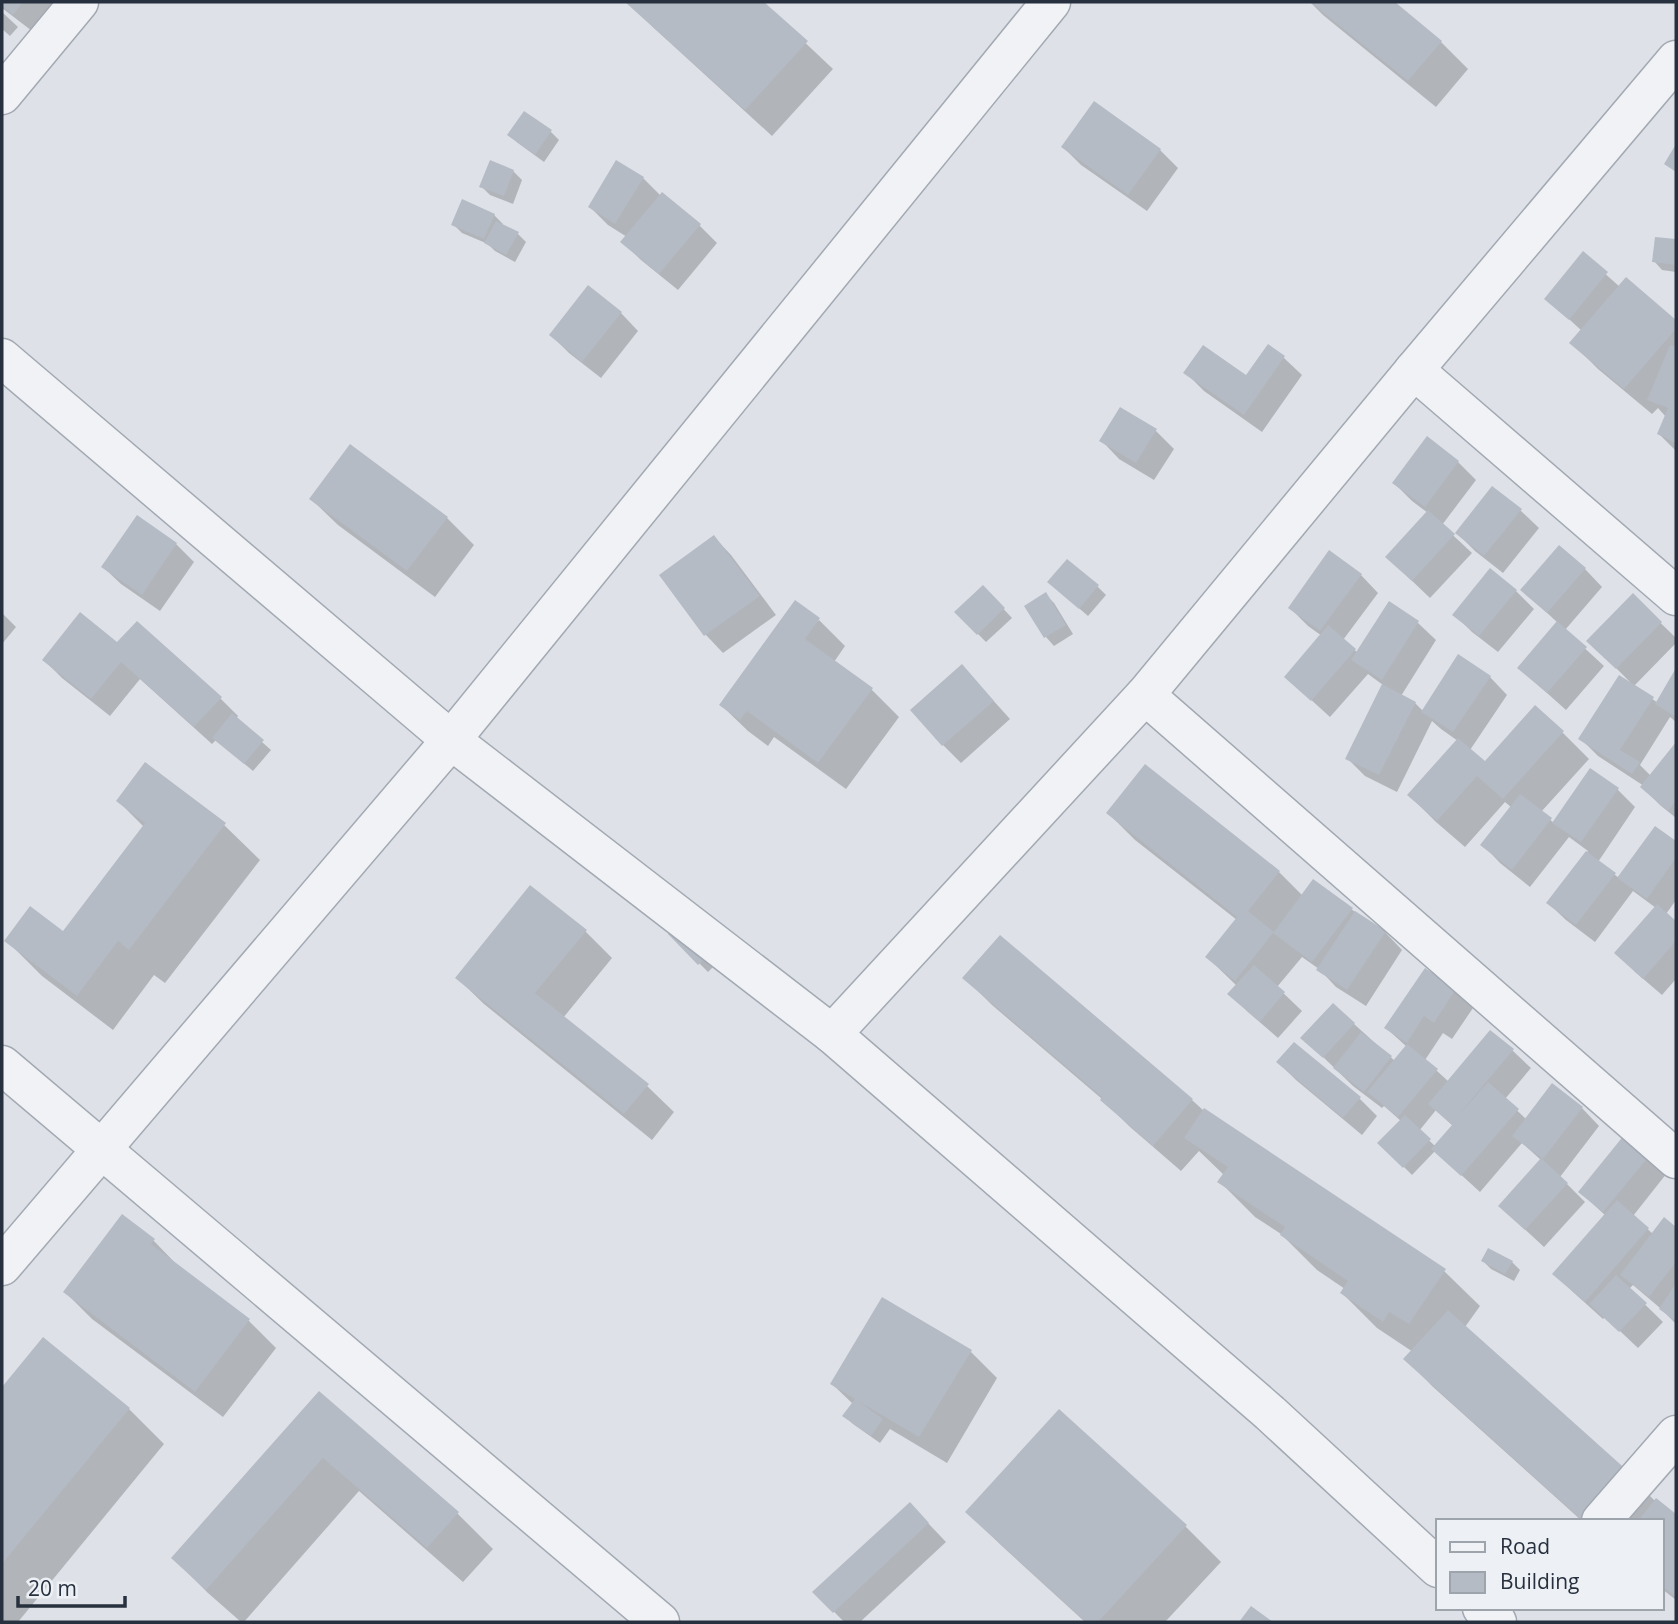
<svg xmlns="http://www.w3.org/2000/svg" width="1678" height="1624" font-family="'Open Sans',sans-serif">
<style>
.shadow{fill:#0003;fill-rule:evenodd}
.building{fill:#b5bbc4}
.lines{fill:none;stroke-linecap:round;stroke-linejoin:round}
.minor-casing{stroke:#a3a9b2;stroke-width:41}
.minor{stroke:#f1f2f6;stroke-width:38}
</style>
<rect width="100%" height="100%" fill="#dee2e8"/>
<g class="shadow">
<path d="M 2,2 L 55,2 L 32,31 L 2,8 Z"/>
<path d="M 629,2 L 762,2 L 833,69 L 772,136 L 655,29 L 628,3 Z"/>
<path d="M 1310,2 L 1392,2 L 1441,42 L 1468,69 L 1436,107 L 1323,15 Z"/>
<path d="M 2,12 L 18,27 L 10,36 L 2,29 Z"/>
<path d="M 551,132 L 559,140 L 544,162 L 518,143 L 509,135 Z"/>
<path d="M 1063,147 L 1160,150 L 1178,168 L 1147,211 L 1081,165 Z"/>
<path d="M 513,171 L 522,180 L 513,204 L 490,195 L 481,186 Z"/>
<path d="M 643,178 L 661,196 L 699,225 L 717,243 L 678,290 L 641,260 L 623,242 L 627,237 L 608,225 L 590,207 Z"/>
<path d="M 494,215 L 503,224 L 502,226 L 518,234 L 526,242 L 515,262 L 495,251 L 488,244 L 462,233 L 453,224 Z"/>
<path d="M 1657,239 L 1676,241 L 1676,272 L 1662,270 L 1654,261 Z"/>
<path d="M 1583,254 L 1620,287 L 1626,279 L 1676,322 L 1676,451 L 1659,434 L 1666,417 L 1658,408 L 1652,414 L 1598,369 L 1572,343 L 1582,331 L 1546,298 Z"/>
<path d="M 621,313 L 638,331 L 601,378 L 569,353 L 551,335 Z"/>
<path d="M 1268,347 L 1284,358 L 1302,375 L 1262,432 L 1204,391 L 1186,373 L 1246,377 Z"/>
<path d="M 1156,431 L 1174,449 L 1154,480 L 1119,459 L 1102,441 Z"/>
<path d="M 351,446 L 447,518 L 474,545 L 435,597 L 338,525 L 311,499 Z"/>
<path d="M 1458,462 L 1476,480 L 1442,525 L 1472,553 L 1430,598 L 1387,557 L 1428,513 L 1412,501 L 1394,483 Z"/>
<path d="M 1493,488 L 1521,511 L 1539,528 L 1503,573 L 1475,551 L 1457,533 Z"/>
<path d="M 137,517 L 176,544 L 194,562 L 160,611 L 121,584 L 103,567 Z"/>
<path d="M 714,537 L 731,555 L 776,615 L 723,653 L 706,635 L 661,575 Z"/>
<path d="M 1585,569 L 1602,587 L 1565,630 L 1604,666 L 1566,710 L 1519,668 L 1558,623 L 1522,590 Z"/>
<path d="M 1361,575 L 1378,593 L 1343,640 L 1358,653 L 1389,604 L 1418,623 L 1436,640 L 1401,696 L 1415,703 L 1423,711 L 1490,677 L 1507,695 L 1470,750 L 1485,763 L 1562,732 L 1589,759 L 1541,812 L 1554,823 L 1617,789 L 1635,807 L 1598,862 L 1619,878 L 1655,828 L 1676,844 L 1676,900 L 1666,914 L 1676,923 L 1676,979 L 1662,995 L 1634,971 L 1656,908 L 1633,891 L 1595,942 L 1566,920 L 1548,903 L 1588,851 L 1569,837 L 1530,887 L 1500,863 L 1483,845 L 1512,808 L 1505,802 L 1465,847 L 1436,822 L 1409,795 L 1458,741 L 1441,729 L 1432,721 L 1397,792 L 1365,776 L 1347,758 L 1383,685 L 1368,674 L 1330,717 L 1286,677 L 1322,636 L 1308,626 L 1290,608 Z"/>
<path d="M 1097,586 L 1106,595 L 1088,616 L 1058,590 Z"/>
<path d="M 983,587 L 1012,618 L 986,642 L 956,612 Z"/>
<path d="M 1516,591 L 1534,609 L 1498,652 L 1472,632 L 1455,615 Z"/>
<path d="M 1045,594 L 1054,603 L 1073,634 L 1054,646 L 1046,637 L 1026,607 Z"/>
<path d="M 1633,596 L 1676,638 L 1676,643 L 1634,686 L 1658,703 L 1676,671 L 1676,722 L 1670,717 L 1640,765 L 1651,776 L 1676,745 L 1676,818 L 1660,805 L 1642,787 L 1644,786 L 1598,756 L 1581,739 L 1630,682 L 1589,641 Z"/>
<path d="M 2,613 L 16,627 L 2,644 Z"/>
<path d="M 819,620 L 845,646 L 834,662 L 872,690 L 899,717 L 846,789 L 774,737 L 768,746 L 748,731 L 721,705 Z"/>
<path d="M 118,644 L 220,698 L 238,716 L 236,719 L 271,750 L 253,771 L 216,740 L 212,744 L 140,679 L 110,716 L 62,678 L 44,660 Z"/>
<path d="M 962,666 L 1010,719 L 961,763 L 943,745 Z"/>
<path d="M 118,801 L 224,825 L 260,860 L 165,983 L 154,975 L 113,1030 L 42,976 L 6,940 L 63,933 L 144,827 Z"/>
<path d="M 1108,813 L 1279,872 L 1303,896 L 1351,909 L 1385,932 L 1402,950 L 1366,1006 L 1336,987 L 1319,969 L 1302,957 L 1277,987 L 1302,1011 L 1278,1038 L 1248,1012 L 1230,994 L 1237,986 L 1207,957 L 1237,920 L 1135,840 Z"/>
<path d="M 585,931 L 612,958 L 563,1018 L 647,1086 L 674,1112 L 652,1140 L 484,1004 L 457,978 Z"/>
<path d="M 671,935 L 723,957 L 708,972 Z"/>
<path d="M 1000,937 L 1192,1100 L 1204,1111 L 1444,1271 L 1480,1306 L 1465,1327 L 1629,1475 L 1655,1501 L 1656,1500 L 1676,1516 L 1676,1600 L 1662,1589 L 1662,1521 L 1582,1521 L 1432,1386 L 1406,1359 L 1413,1352 L 1377,1328 L 1342,1293 L 1345,1289 L 1317,1270 L 1281,1234 L 1255,1217 L 1220,1182 L 1224,1175 L 1199,1151 L 1181,1171 L 1129,1126 L 1102,1099 L 992,1005 L 965,978 Z"/>
<path d="M 1455,990 L 1473,1008 L 1452,1039 L 1443,1033 L 1425,1060 L 1449,1082 L 1490,1033 L 1513,1051 L 1531,1068 L 1505,1099 L 1527,1120 L 1582,1108 L 1599,1126 L 1560,1177 L 1585,1202 L 1544,1247 L 1518,1223 L 1541,1160 L 1522,1143 L 1480,1192 L 1435,1151 L 1412,1175 L 1380,1143 L 1401,1121 L 1384,1106 L 1382,1108 L 1353,1086 L 1321,1055 L 1333,1005 L 1395,1061 L 1407,1047 L 1386,1028 ZM 1436,1110 L 1453,1126 L 1435,1146 L 1419,1131 Z"/>
<path d="M 1294,1044 L 1360,1099 L 1377,1116 L 1362,1135 L 1296,1080 L 1278,1062 Z"/>
<path d="M 1626,1136 L 1667,1173 L 1633,1216 L 1653,1234 L 1665,1220 L 1676,1229 L 1676,1324 L 1660,1308 L 1633,1285 L 1629,1289 L 1663,1322 L 1638,1348 L 1605,1317 L 1603,1319 L 1573,1292 L 1555,1274 L 1606,1216 L 1580,1192 Z"/>
<path d="M 122,1216 L 154,1241 L 180,1268 L 249,1321 L 276,1348 L 223,1417 L 92,1319 L 65,1292 Z"/>
<path d="M 1483,1261 L 1512,1262 L 1520,1270 L 1514,1281 L 1491,1269 Z"/>
<path d="M 43,1340 L 129,1409 L 164,1444 L 18,1622 L 2,1622 L 2,1390 Z"/>
<path d="M 971,1352 L 997,1378 L 947,1463 L 890,1429 L 880,1443 L 853,1424 L 845,1416 L 853,1404 L 832,1384 Z"/>
<path d="M 319,1393 L 458,1514 L 493,1549 L 463,1582 L 359,1491 L 244,1622 L 241,1622 L 208,1593 L 173,1558 Z"/>
<path d="M 1059,1412 L 1186,1527 L 1221,1562 L 1165,1622 L 1085,1622 L 1003,1547 L 967,1512 Z"/>
<path d="M 927,1522 L 946,1542 L 860,1622 L 844,1622 L 815,1592 Z"/>
</g>
<g class="building">
<path d="M 2,2 L 23,2 L 13,15 L 2,6 Z"/>
<path d="M 625,2 L 764,2 L 808,41 L 745,110 Z"/>
<path d="M 1310,2 L 1395,2 L 1442,41 L 1408,81 Z"/>
<path d="M 1094,101 L 1161,149 L 1128,195 L 1061,147 Z"/>
<path d="M 524,111 L 552,130 L 535,155 L 507,135 Z"/>
<path d="M 1676,144 L 1676,172 L 1664,164 Z"/>
<path d="M 490,160 L 514,170 L 504,196 L 479,187 Z"/>
<path d="M 616,160 L 644,177 L 615,224 L 588,207 Z"/>
<path d="M 662,192 L 701,224 L 659,274 L 620,242 Z"/>
<path d="M 462,199 L 495,214 L 484,239 L 451,225 Z"/>
<path d="M 496,221 L 519,232 L 506,255 L 484,243 Z"/>
<path d="M 1655,237 L 1676,239 L 1676,265 L 1652,262 Z"/>
<path d="M 1583,251 L 1608,272 L 1569,320 L 1544,299 Z"/>
<path d="M 1626,277 L 1676,320 L 1676,329 L 1624,389 L 1569,343 Z"/>
<path d="M 588,285 L 622,312 L 582,362 L 549,335 Z"/>
<path d="M 1268,344 L 1285,356 L 1244,415 L 1183,373 L 1203,345 L 1246,375 Z"/>
<path d="M 1670,345 L 1676,347 L 1676,443 L 1657,434 L 1668,408 L 1647,400 Z"/>
<path d="M 1120,407 L 1157,429 L 1136,463 L 1099,441 Z"/>
<path d="M 1427,436 L 1459,461 L 1425,507 L 1392,483 Z"/>
<path d="M 350,444 L 448,517 L 407,571 L 309,499 Z"/>
<path d="M 1492,486 L 1522,509 L 1484,556 L 1455,533 Z"/>
<path d="M 1428,510 L 1455,534 L 1412,581 L 1385,557 Z"/>
<path d="M 137,515 L 177,543 L 142,595 L 101,567 Z"/>
<path d="M 714,535 L 760,596 L 704,636 L 659,575 Z"/>
<path d="M 1559,545 L 1586,568 L 1547,613 L 1520,590 Z"/>
<path d="M 1329,550 L 1362,574 L 1320,631 L 1288,608 Z"/>
<path d="M 1067,559 L 1099,585 L 1079,609 L 1047,582 Z"/>
<path d="M 1490,568 L 1517,590 L 1479,636 L 1452,615 Z"/>
<path d="M 983,585 L 1005,608 L 977,635 L 954,612 Z"/>
<path d="M 1046,592 L 1066,625 L 1044,638 L 1024,606 Z"/>
<path d="M 1633,593 L 1662,622 L 1616,669 L 1586,641 Z"/>
<path d="M 795,600 L 820,618 L 805,639 L 873,688 L 818,763 L 747,711 L 740,720 L 719,705 Z"/>
<path d="M 1389,601 L 1419,621 L 1382,680 L 1351,660 Z"/>
<path d="M 80,612 L 117,642 L 137,621 L 222,697 L 194,727 L 121,662 L 91,699 L 42,660 Z"/>
<path d="M 1557,621 L 1587,647 L 1547,693 L 1517,668 Z"/>
<path d="M 1328,625 L 1356,649 L 1311,701 L 1284,677 Z"/>
<path d="M 1458,654 L 1491,676 L 1453,732 L 1421,712 Z"/>
<path d="M 962,664 L 994,701 L 942,746 L 910,710 Z"/>
<path d="M 1676,668 L 1676,717 L 1655,704 Z"/>
<path d="M 1619,675 L 1654,697 L 1620,750 L 1640,762 L 1632,774 L 1578,739 Z"/>
<path d="M 1382,684 L 1416,702 L 1379,775 L 1345,759 Z"/>
<path d="M 1535,705 L 1564,731 L 1503,799 L 1477,776 L 1437,821 L 1407,795 L 1458,738 L 1485,761 Z"/>
<path d="M 232,713 L 264,740 L 244,764 L 212,738 Z"/>
<path d="M 1676,742 L 1676,801 L 1668,811 L 1640,787 Z"/>
<path d="M 145,762 L 226,823 L 129,950 L 118,941 L 77,996 L 4,941 L 30,906 L 63,931 L 145,823 L 116,801 Z"/>
<path d="M 1145,764 L 1280,871 L 1248,911 L 1274,932 L 1313,879 L 1353,908 L 1312,962 L 1273,933 L 1235,981 L 1205,957 L 1237,917 L 1106,813 Z"/>
<path d="M 1590,768 L 1619,788 L 1581,842 L 1552,823 Z"/>
<path d="M 1520,794 L 1552,818 L 1512,870 L 1480,845 Z"/>
<path d="M 1655,826 L 1676,841 L 1676,858 L 1647,899 L 1617,878 Z"/>
<path d="M 1586,851 L 1616,873 L 1576,925 L 1546,903 Z"/>
<path d="M 530,885 L 587,930 L 535,993 L 649,1084 L 624,1114 L 455,978 Z"/>
<path d="M 1657,904 L 1676,921 L 1676,941 L 1643,979 L 1614,953 Z"/>
<path d="M 1355,911 L 1386,931 L 1347,990 L 1316,970 Z"/>
<path d="M 686,917 L 716,948 L 698,965 L 668,934 Z"/>
<path d="M 1000,935 L 1193,1099 L 1153,1146 L 1100,1100 L 1102,1097 L 962,978 Z"/>
<path d="M 1254,965 L 1285,992 L 1260,1022 L 1227,994 Z"/>
<path d="M 1425,968 L 1456,989 L 1434,1023 L 1424,1016 L 1407,1043 L 1384,1028 Z"/>
<path d="M 1333,1003 L 1355,1023 L 1323,1058 L 1300,1038 Z"/>
<path d="M 1490,1030 L 1514,1049 L 1456,1118 L 1488,1082 L 1519,1109 L 1461,1176 L 1431,1149 L 1452,1125 L 1428,1104 Z"/>
<path d="M 1361,1032 L 1392,1056 L 1364,1092 L 1333,1068 Z"/>
<path d="M 1294,1042 L 1361,1097 L 1343,1118 L 1276,1062 Z"/>
<path d="M 1407,1044 L 1438,1069 L 1398,1117 L 1367,1092 Z"/>
<path d="M 1552,1083 L 1583,1107 L 1543,1159 L 1512,1136 Z"/>
<path d="M 1204,1108 L 1446,1269 L 1409,1324 L 1389,1312 L 1383,1322 L 1340,1293 L 1348,1281 L 1280,1235 L 1285,1227 L 1217,1182 L 1228,1167 L 1184,1138 Z"/>
<path d="M 1405,1115 L 1431,1139 L 1403,1168 L 1377,1143 Z"/>
<path d="M 1625,1134 L 1651,1154 L 1603,1212 L 1578,1192 Z"/>
<path d="M 1541,1158 L 1568,1183 L 1525,1230 L 1498,1206 Z"/>
<path d="M 1617,1200 L 1649,1228 L 1585,1302 L 1552,1274 Z"/>
<path d="M 122,1214 L 155,1239 L 151,1244 L 250,1319 L 195,1392 L 63,1292 Z"/>
<path d="M 1664,1217 L 1676,1227 L 1676,1262 L 1649,1297 L 1620,1275 Z"/>
<path d="M 1488,1248 L 1513,1261 L 1505,1274 L 1481,1261 Z"/>
<path d="M 1616,1275 L 1647,1303 L 1619,1332 L 1589,1304 Z"/>
<path d="M 1676,1283 L 1676,1321 L 1659,1309 Z"/>
<path d="M 882,1297 L 972,1350 L 919,1437 L 858,1401 L 883,1419 L 871,1436 L 842,1416 L 855,1399 L 830,1384 Z"/>
<path d="M 1448,1310 L 1630,1473 L 1583,1521 L 1403,1359 Z"/>
<path d="M 43,1337 L 130,1408 L 2,1564 L 2,1387 Z"/>
<path d="M 319,1391 L 459,1512 L 427,1548 L 323,1458 L 206,1590 L 171,1558 Z"/>
<path d="M 1059,1409 L 1187,1525 L 1098,1622 L 1086,1622 L 965,1512 Z"/>
<path d="M 1656,1498 L 1676,1514 L 1676,1597 L 1662,1586 L 1662,1521 L 1638,1521 Z"/>
<path d="M 910,1502 L 929,1523 L 833,1613 L 812,1592 Z"/>
<path d="M 1251,1606 L 1273,1622 L 1239,1622 Z"/>
</g>
<g class="lines">
<defs>
<g id="minor">
<path d="M 2,95 L 79,2"/>
<path d="M 2,358 L 451,740 L 832,1034 L 1270,1413 L 1438,1568"/>
<path d="M 1414,370 L 1676,596"/>
<path d="M 1145,695 L 1676,1159"/>
<path d="M 832,1034 L 1145,695 L 1414,370 L 1676,60"/>
<path d="M 2,1065 L 660,1622"/>
<path d="M 2,1266 L 451,740 L 1051,2"/>
<path d="M 1601,1521 L 1676,1435"/>
<path d="M 1482,1608 L 1497,1622"/>
</g>
</defs>
<use href="#minor" class="minor-casing"/>
<use href="#minor" class="minor"/>
</g>
<rect width="1678" height="1624" fill="none" stroke="#27303e" stroke-width="7"/>
<rect x="1436" y="1519" width="228" height="91" fill="#edf1f5" stroke="#9ea4ac" stroke-width="2"/>
<rect x="1450" y="1542" width="35" height="10" fill="#f1f2f6" stroke="#9ea4ac" stroke-width="2"/>
<text x="1500" y="1554" font-size="21" fill="#27303e">Road</text>
<rect x="1450" y="1572" width="35" height="21" fill="#b5bbc4" stroke="#9ea4ac" stroke-width="2"/>
<text x="1500" y="1589" font-size="21" fill="#27303e">Building</text>
<path d="M18 1596v10h107v-10" fill="none" stroke="#27303e" stroke-width="3.5"/>
<text x="28" y="1596" font-size="21" fill="#27303e" stroke="#edf1f5" stroke-width="5" paint-order="stroke">20 m</text>
</svg>
